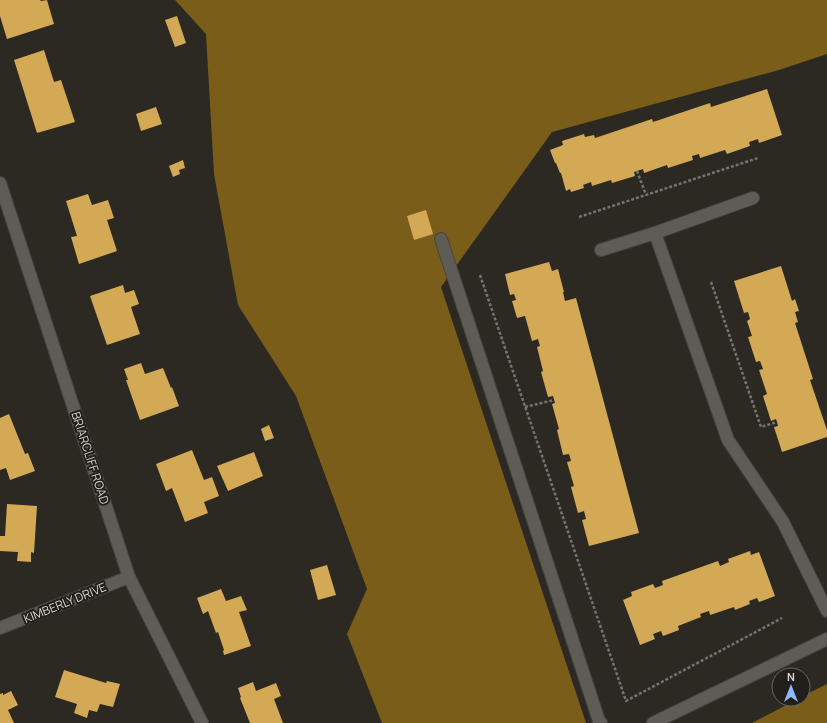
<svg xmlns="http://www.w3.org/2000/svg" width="827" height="723" font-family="Manrope,sans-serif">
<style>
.forest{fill:#7b5d1a}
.building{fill:#d4a956}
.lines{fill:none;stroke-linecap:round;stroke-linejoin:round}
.minor-casing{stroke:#474540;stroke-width:14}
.path{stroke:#75736d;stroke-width:2.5;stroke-dasharray:3 2;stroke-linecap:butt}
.minor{stroke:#5f5c56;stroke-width:12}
.labels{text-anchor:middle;stroke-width:4;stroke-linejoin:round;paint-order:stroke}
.street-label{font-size:12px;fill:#d7d5d1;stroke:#221f1a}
</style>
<rect width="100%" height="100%" fill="#2c2923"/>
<g class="forest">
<path d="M 175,0 L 827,0 L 827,54 L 779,70 L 552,132 L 441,287 L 586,723 L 382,723 L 347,634 L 367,589 L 296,396 L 238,305 L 214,174 L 206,34 Z"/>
<path d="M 827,684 L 827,723 L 752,723 L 798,699 L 803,699 L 803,696 Z"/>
</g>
<g class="building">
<path d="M 0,0 L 40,0 L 41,1 L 47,0 L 54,24 L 7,39 L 0,16 Z"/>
<path d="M 177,16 L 186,43 L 175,47 L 165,20 Z"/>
<path d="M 44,50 L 54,82 L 61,80 L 75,122 L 37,133 L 14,60 Z"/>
<path d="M 767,89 L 782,135 L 759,143 L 758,139 L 749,142 L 750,146 L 727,154 L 725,150 L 700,158 L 699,154 L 692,156 L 693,160 L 668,168 L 667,165 L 644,173 L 643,169 L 634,172 L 635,176 L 612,183 L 611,180 L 592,186 L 591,182 L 583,185 L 584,188 L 571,192 L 570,189 L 566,191 L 561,173 L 560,173 L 556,163 L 555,163 L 550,150 L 563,145 L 562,141 L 584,134 L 585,137 L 594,135 L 595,138 L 652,119 L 653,122 L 710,103 L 711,107 Z"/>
<path d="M 156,107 L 162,124 L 141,131 L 136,114 Z"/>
<path d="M 183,160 L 185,168 L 179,170 L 180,174 L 173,177 L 169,166 Z"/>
<path d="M 88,194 L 92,205 L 108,200 L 114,218 L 107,220 L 117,251 L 79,264 L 71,237 L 77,236 L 66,201 Z"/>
<path d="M 426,210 L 433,234 L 414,240 L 407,216 Z"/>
<path d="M 549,262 L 552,271 L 558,269 L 564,292 L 563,292 L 565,301 L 576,298 L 639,533 L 589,546 L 582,520 L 586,519 L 584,511 L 578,513 L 571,487 L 574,486 L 567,462 L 571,461 L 569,454 L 563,455 L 557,430 L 559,429 L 552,404 L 555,403 L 553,396 L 548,397 L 541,372 L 543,371 L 537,347 L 540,346 L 538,339 L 532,341 L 525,316 L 517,318 L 512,301 L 516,300 L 514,294 L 510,295 L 505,274 Z"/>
<path d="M 781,266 L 792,301 L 795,299 L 799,311 L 795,312 L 798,322 L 795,323 L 813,379 L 810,380 L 827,430 L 827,437 L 782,452 L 774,427 L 778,426 L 777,422 L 776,419 L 771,421 L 763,396 L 767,394 L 759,370 L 763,369 L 760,361 L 756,362 L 748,337 L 752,336 L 747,321 L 750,319 L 748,312 L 744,313 L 734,281 Z"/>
<path d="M 123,285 L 125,293 L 134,290 L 139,304 L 131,307 L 140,334 L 107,345 L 90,296 Z"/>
<path d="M 141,363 L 145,374 L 163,368 L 171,388 L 172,387 L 179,406 L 140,420 L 126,380 L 128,380 L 124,369 Z"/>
<path d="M 9,414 L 25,454 L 28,453 L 35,471 L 10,480 L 6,468 L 0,470 L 0,418 Z"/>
<path d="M 269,425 L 274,438 L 265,441 L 261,429 Z"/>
<path d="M 192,450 L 204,480 L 212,477 L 219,496 L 204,502 L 208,513 L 185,522 L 172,488 L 166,491 L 156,464 Z"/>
<path d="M 254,452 L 263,476 L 228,491 L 217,466 Z"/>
<path d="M 7,504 L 37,506 L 34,553 L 31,552 L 31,562 L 17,561 L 18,552 L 0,551 L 0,536 L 5,536 Z"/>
<path d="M 750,551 L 751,555 L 759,552 L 775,596 L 759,602 L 757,598 L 749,601 L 750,604 L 735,610 L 734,607 L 710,615 L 709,611 L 700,614 L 701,617 L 678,626 L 679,630 L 663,636 L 661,631 L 653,634 L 655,639 L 640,645 L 623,600 L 632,596 L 631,592 L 653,584 L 655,588 L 663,585 L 662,581 L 718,561 L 720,566 L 729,562 L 728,559 Z"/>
<path d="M 327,565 L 336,595 L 318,600 L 310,570 Z"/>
<path d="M 221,589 L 226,601 L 241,596 L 247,610 L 239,612 L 251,646 L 224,655 L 223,651 L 224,650 L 218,632 L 216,633 L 208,611 L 203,614 L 197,598 Z"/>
<path d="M 64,670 L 106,683 L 107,681 L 120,684 L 113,707 L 100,704 L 97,712 L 89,710 L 87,718 L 74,713 L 77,704 L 55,697 Z"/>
<path d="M 253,682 L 256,691 L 276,683 L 281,696 L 274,699 L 283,723 L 250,723 L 240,698 L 241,697 L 238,688 Z"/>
<path d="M 11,691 L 18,705 L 8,710 L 14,723 L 0,723 L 0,694 L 3,693 L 3,695 Z"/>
</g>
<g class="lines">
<defs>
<g id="minor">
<path d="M 0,183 L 129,577 L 202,723"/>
<path d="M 753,198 L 655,233 L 728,440 L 783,522 L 827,611"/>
<path d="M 441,239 L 599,721 L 601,723"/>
<path d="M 601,250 L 655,233"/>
<path d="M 0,628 L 129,577"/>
<path d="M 653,723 L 827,639"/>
</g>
</defs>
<use href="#minor" class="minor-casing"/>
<g class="path">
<path d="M 637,171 L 646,195"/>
<path d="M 579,217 L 758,158"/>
<path d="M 480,275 L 626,701 L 782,618"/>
<path d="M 711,282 L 761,427 L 777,422"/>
<path d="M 525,407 L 554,400"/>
</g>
<use href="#minor" class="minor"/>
</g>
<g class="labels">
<g class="street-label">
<text transform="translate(90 458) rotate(72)" y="4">BRIARCLIFF ROAD</text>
<text transform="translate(65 603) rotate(-22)" y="4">KIMBERLY DRIVE</text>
</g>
</g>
<g transform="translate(791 687)"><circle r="19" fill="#221f1a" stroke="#6a6863"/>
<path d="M0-3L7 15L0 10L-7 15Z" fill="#8db9fc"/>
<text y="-6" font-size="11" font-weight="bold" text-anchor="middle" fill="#d7d5d1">N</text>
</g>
</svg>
